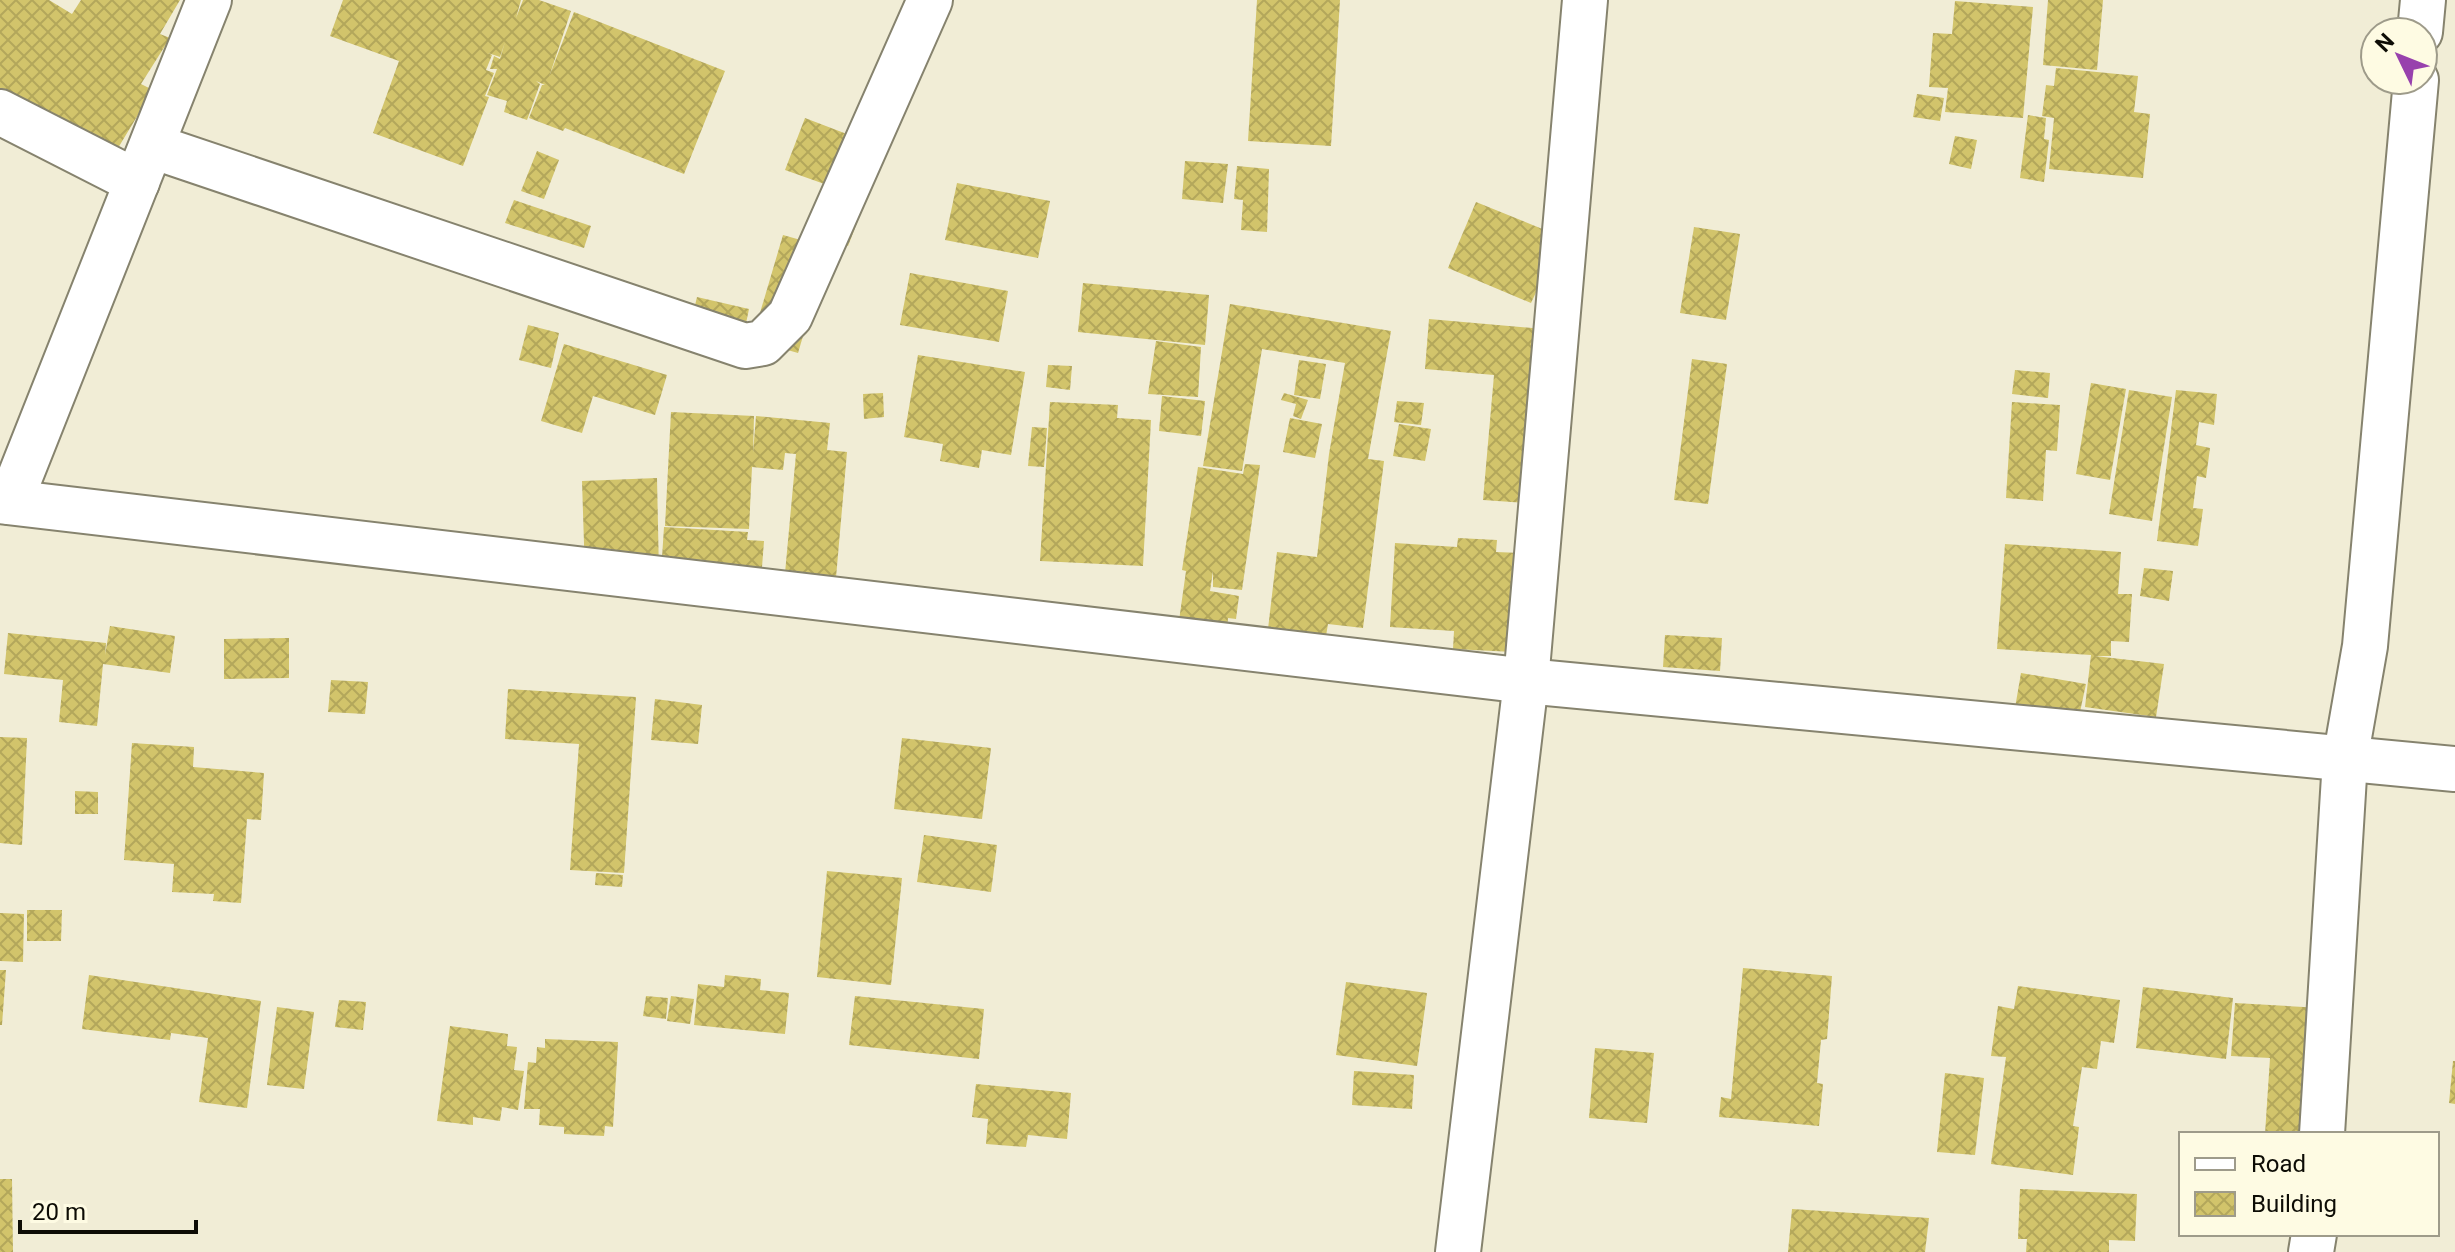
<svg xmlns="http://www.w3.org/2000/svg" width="2455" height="1252" font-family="Roboto,sans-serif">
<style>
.building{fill:url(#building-cross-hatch)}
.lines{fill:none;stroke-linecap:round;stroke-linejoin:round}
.minor-casing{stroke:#86836e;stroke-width:48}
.minor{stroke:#fff;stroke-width:44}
</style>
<defs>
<pattern id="building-cross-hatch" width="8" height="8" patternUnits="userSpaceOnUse" patternTransform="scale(2)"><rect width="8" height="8" fill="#d2c46b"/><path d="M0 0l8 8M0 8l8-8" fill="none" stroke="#b3a75b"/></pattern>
</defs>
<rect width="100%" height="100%" fill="#f1edd6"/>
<g class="building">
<path d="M 0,0 L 49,0 L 72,14 L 81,0 L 180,0 L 160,34 L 170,38 L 141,84 L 153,90 L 112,158 L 0,92 Z"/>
<path d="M 343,0 L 521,0 L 516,18 L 523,0 L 539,0 L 571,11 L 549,77 L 574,12 L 725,71 L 684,174 L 565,128 L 563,131 L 529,118 L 542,85 L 545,85 L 536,81 L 540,84 L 527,120 L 504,112 L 507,101 L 487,95 L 497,69 L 490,69 L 494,56 L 500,59 L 505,42 L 500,57 L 488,53 L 492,55 L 486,70 L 494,73 L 485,96 L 489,97 L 463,166 L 373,133 L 399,61 L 330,36 Z"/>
<path d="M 1257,0 L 1340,0 L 1331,146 L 1248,141 Z"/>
<path d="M 2048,0 L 2103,0 L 2097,70 L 2043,65 Z"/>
<path d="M 1955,1 L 2033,7 L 2023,118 L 1945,112 L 1948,88 L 1929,87 L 1933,33 L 1952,34 Z"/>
<path d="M 2056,68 L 2138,76 L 2134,112 L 2150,114 L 2143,178 L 2049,169 L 2054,118 L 2042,116 L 2046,85 L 2054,86 Z"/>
<path d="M 1917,94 L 1944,98 L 1940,121 L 1913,117 Z"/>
<path d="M 2028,115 L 2046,118 L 2044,139 L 2049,140 L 2044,182 L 2020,178 Z"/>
<path d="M 805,118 L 886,149 L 848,246 L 812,232 L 830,186 L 785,170 Z"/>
<path d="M 1955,136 L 1977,140 L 1971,169 L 1949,164 Z"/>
<path d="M 537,151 L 559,160 L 544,199 L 521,191 Z"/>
<path d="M 1185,161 L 1228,164 L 1223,203 L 1182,199 Z"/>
<path d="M 1237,166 L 1269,169 L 1267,232 L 1241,230 L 1243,200 L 1234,199 Z"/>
<path d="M 957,183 L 1050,201 L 1038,258 L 945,240 Z"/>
<path d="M 514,200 L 591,226 L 584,248 L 505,223 Z"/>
<path d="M 1476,202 L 1562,237 L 1531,303 L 1448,268 Z"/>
<path d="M 1694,227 L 1740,234 L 1726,320 L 1680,313 Z"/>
<path d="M 783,235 L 829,248 L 798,353 L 752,340 Z"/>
<path d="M 910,273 L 1008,291 L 999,342 L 900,325 Z"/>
<path d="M 1083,283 L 1209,295 L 1205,345 L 1078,332 Z"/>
<path d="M 697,297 L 749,309 L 744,333 L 691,322 Z"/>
<path d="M 1230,304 L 1391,331 L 1368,459 L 1384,461 L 1363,628 L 1328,624 L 1326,636 L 1268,629 L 1277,552 L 1317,557 L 1329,454 L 1345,363 L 1262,349 L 1242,471 L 1203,466 Z"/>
<path d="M 1429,319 L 1543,329 L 1526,503 L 1483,500 L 1494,375 L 1425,369 Z"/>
<path d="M 528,325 L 559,333 L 551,368 L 519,360 Z"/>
<path d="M 1156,341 L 1201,347 L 1198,397 L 1148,394 Z"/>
<path d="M 564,344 L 667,375 L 655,415 L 593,396 L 582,433 L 541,421 Z"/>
<path d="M 918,355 L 1025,372 L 1011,455 L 982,450 L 979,468 L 940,461 L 943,444 L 904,437 Z"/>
<path d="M 1692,359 L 1727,364 L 1708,504 L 1674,500 Z"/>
<path d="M 1299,360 L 1326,364 L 1320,399 L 1294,395 Z"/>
<path d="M 1048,365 L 1072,366 L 1070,390 L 1046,387 Z"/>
<path d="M 2015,370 L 2050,373 L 2048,398 L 2012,394 Z"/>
<path d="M 2091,383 L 2126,389 L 2110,480 L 2076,474 Z"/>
<path d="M 2129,390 L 2172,397 L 2152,521 L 2109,514 Z"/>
<path d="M 2176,390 L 2217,394 L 2214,425 L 2199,422 L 2196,445 L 2210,448 L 2206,478 L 2197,476 L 2193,508 L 2203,509 L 2198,546 L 2157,541 Z"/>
<path d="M 883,393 L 884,417 L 864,419 L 863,394 Z"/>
<path d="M 1284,393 L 1308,400 L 1301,419 L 1293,416 L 1296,404 L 1281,400 Z"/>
<path d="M 1162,396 L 1205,401 L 1201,436 L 1159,431 Z"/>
<path d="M 1397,401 L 1424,403 L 1421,425 L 1394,422 Z"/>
<path d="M 1050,402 L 1118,405 L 1117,418 L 1151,420 L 1143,566 L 1040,561 Z"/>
<path d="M 2012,402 L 2060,405 L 2057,451 L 2046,450 L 2043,501 L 2006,498 Z"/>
<path d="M 671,412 L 754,416 L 753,453 L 756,416 L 830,423 L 827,450 L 847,452 L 835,589 L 784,584 L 796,454 L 785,453 L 783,470 L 752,467 L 749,529 L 665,526 Z"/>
<path d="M 1290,418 L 1322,424 L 1315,458 L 1283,452 Z"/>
<path d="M 1399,424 L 1431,429 L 1425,461 L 1393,456 Z"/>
<path d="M 1032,427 L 1047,428 L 1044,467 L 1028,466 Z"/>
<path d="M 1245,464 L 1260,465 L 1242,590 L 1213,587 L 1213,571 L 1210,591 L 1239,596 L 1236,619 L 1228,618 L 1227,631 L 1177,635 L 1186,571 L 1182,570 L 1198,467 L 1243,474 Z"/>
<path d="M 657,478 L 659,573 L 585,575 L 582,481 Z"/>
<path d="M 664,527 L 748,532 L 747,540 L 764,541 L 760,593 L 660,588 Z"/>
<path d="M 1458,538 L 1497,540 L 1496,552 L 1521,553 L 1514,652 L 1453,649 L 1454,631 L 1390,627 L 1395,543 L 1457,547 Z"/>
<path d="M 2005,544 L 2121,552 L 2118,594 L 2132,594 L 2129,642 L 2111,641 L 2111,656 L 2095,656 L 2164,664 L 2156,717 L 2085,707 L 2091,655 L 1997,649 Z"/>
<path d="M 2144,568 L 2173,571 L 2169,601 L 2140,596 Z"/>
<path d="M 110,626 L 175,636 L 170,673 L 103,664 L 97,726 L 59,722 L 63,680 L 4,674 L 8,633 L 106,643 L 105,655 Z"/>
<path d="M 1665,635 L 1722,638 L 1720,671 L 1663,667 Z"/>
<path d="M 289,638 L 289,678 L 224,679 L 224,639 Z"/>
<path d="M 2021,673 L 2086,684 L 2078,721 L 2015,708 Z"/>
<path d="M 331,680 L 368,682 L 365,714 L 328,712 Z"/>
<path d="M 508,689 L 636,697 L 624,873 L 570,870 L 579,744 L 505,739 Z"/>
<path d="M 655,699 L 702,705 L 698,744 L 651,740 Z"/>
<path d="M 0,737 L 27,738 L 22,845 L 0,843 Z"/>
<path d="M 902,738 L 991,748 L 982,819 L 894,809 Z"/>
<path d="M 132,743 L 194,747 L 193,767 L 264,773 L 261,820 L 247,819 L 241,903 L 213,901 L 214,894 L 172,892 L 174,864 L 124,860 Z"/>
<path d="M 75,791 L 98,792 L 98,814 L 75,814 Z"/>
<path d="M 924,835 L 997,845 L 991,892 L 917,882 Z"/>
<path d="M 827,871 L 902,878 L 891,985 L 817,977 Z"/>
<path d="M 596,873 L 623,875 L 622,887 L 595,885 Z"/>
<path d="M 27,910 L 62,910 L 61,941 L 27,941 Z"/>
<path d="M 0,913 L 24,914 L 23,962 L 0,961 Z"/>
<path d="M 1743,968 L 1832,976 L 1827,1039 L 1821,1040 L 1817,1083 L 1823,1084 L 1819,1126 L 1719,1117 L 1721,1097 L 1731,1099 Z"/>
<path d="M 0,970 L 6,970 L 2,1025 L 0,1025 Z"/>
<path d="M 89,975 L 261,1001 L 247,1108 L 199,1102 L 208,1038 L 171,1033 L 170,1040 L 82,1029 Z"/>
<path d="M 725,975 L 761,979 L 760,990 L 789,993 L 785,1034 L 694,1025 L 698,984 L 724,987 Z"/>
<path d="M 1346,982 L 1427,993 L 1417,1066 L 1336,1055 Z"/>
<path d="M 2018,986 L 2120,1000 L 2114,1043 L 2101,1041 L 2097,1069 L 2082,1067 L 2073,1126 L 2079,1127 L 2073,1175 L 1991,1164 L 2006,1057 L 1991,1056 L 1998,1006 L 2014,1009 Z"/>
<path d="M 2143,987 L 2233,998 L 2226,1059 L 2136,1048 Z"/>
<path d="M 646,996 L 668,998 L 666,1019 L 643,1016 Z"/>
<path d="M 671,996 L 694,999 L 690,1024 L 667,1021 Z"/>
<path d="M 855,996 L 984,1009 L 979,1059 L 849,1045 Z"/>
<path d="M 339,1000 L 366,1002 L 363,1030 L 335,1027 Z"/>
<path d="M 2235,1003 L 2321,1008 L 2329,1134 L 2265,1134 L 2270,1058 L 2231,1056 Z"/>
<path d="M 277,1007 L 314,1012 L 304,1089 L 267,1085 Z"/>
<path d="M 450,1026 L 508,1034 L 507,1046 L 517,1047 L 514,1070 L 524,1071 L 518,1110 L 502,1107 L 500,1121 L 473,1117 L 473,1125 L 437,1121 Z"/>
<path d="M 545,1039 L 618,1042 L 613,1127 L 605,1126 L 604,1136 L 564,1134 L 564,1127 L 539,1125 L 540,1109 L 524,1109 L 528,1062 L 536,1063 L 537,1047 L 545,1048 Z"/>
<path d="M 1595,1048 L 1654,1053 L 1647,1123 L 1589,1118 Z"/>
<path d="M 2453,1061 L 2455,1061 L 2455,1104 L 2449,1103 Z"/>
<path d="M 1354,1071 L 1414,1075 L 1412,1109 L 1352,1105 Z"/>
<path d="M 1945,1073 L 1984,1078 L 1975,1155 L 1937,1152 Z"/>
<path d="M 976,1084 L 1071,1093 L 1067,1139 L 1028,1135 L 1026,1147 L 986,1144 L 988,1119 L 972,1117 Z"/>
<path d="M 0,1179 L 12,1179 L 13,1252 L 0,1252 Z"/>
<path d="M 2020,1189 L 2137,1194 L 2135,1241 L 2109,1240 L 2109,1252 L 2026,1252 L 2027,1239 L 2018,1239 Z"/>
<path d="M 1792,1209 L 1929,1218 L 1925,1252 L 1788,1252 Z"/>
</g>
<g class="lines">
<defs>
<g id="minor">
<path d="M 2420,32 L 2423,0"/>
<path d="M 0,112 L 137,182"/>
<path d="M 152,146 L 745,346 L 763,343 L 790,316 L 930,0"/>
<path d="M 0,501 L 1526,681 L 2455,769"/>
<path d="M 10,502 L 209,0"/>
<path d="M 2322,1134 L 2345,760 L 2365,646 L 2416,80"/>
<path d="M 1458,1252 L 1526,681 L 1585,0"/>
<path d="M 2311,1252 L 2314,1234"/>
</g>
</defs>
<use href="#minor" class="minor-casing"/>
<use href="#minor" class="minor"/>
</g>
<rect x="2179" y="1132" width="260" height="104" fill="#fefbe3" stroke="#9e9b8a" stroke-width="2"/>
<rect x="2195" y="1158" width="40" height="12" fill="#ffffff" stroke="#9e9b8a" stroke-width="2"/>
<text x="2251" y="1172" font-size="24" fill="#0d0c05">Road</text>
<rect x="2195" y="1192" width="40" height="24" fill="url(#building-cross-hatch)" stroke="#9e9b8a" stroke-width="2"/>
<text x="2251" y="1212" font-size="24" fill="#0d0c05">Building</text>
<g transform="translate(2399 56) rotate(313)"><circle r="38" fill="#fefbe3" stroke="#9e9b8a" stroke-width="2"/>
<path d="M0-6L14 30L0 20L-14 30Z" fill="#9841ad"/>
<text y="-12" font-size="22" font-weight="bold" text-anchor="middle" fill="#0d0c05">N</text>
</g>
<path d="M20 1220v12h176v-12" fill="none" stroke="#0d0c05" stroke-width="4"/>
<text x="32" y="1220" font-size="24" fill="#0d0c05" stroke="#fefbe3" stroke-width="6" paint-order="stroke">20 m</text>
</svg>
